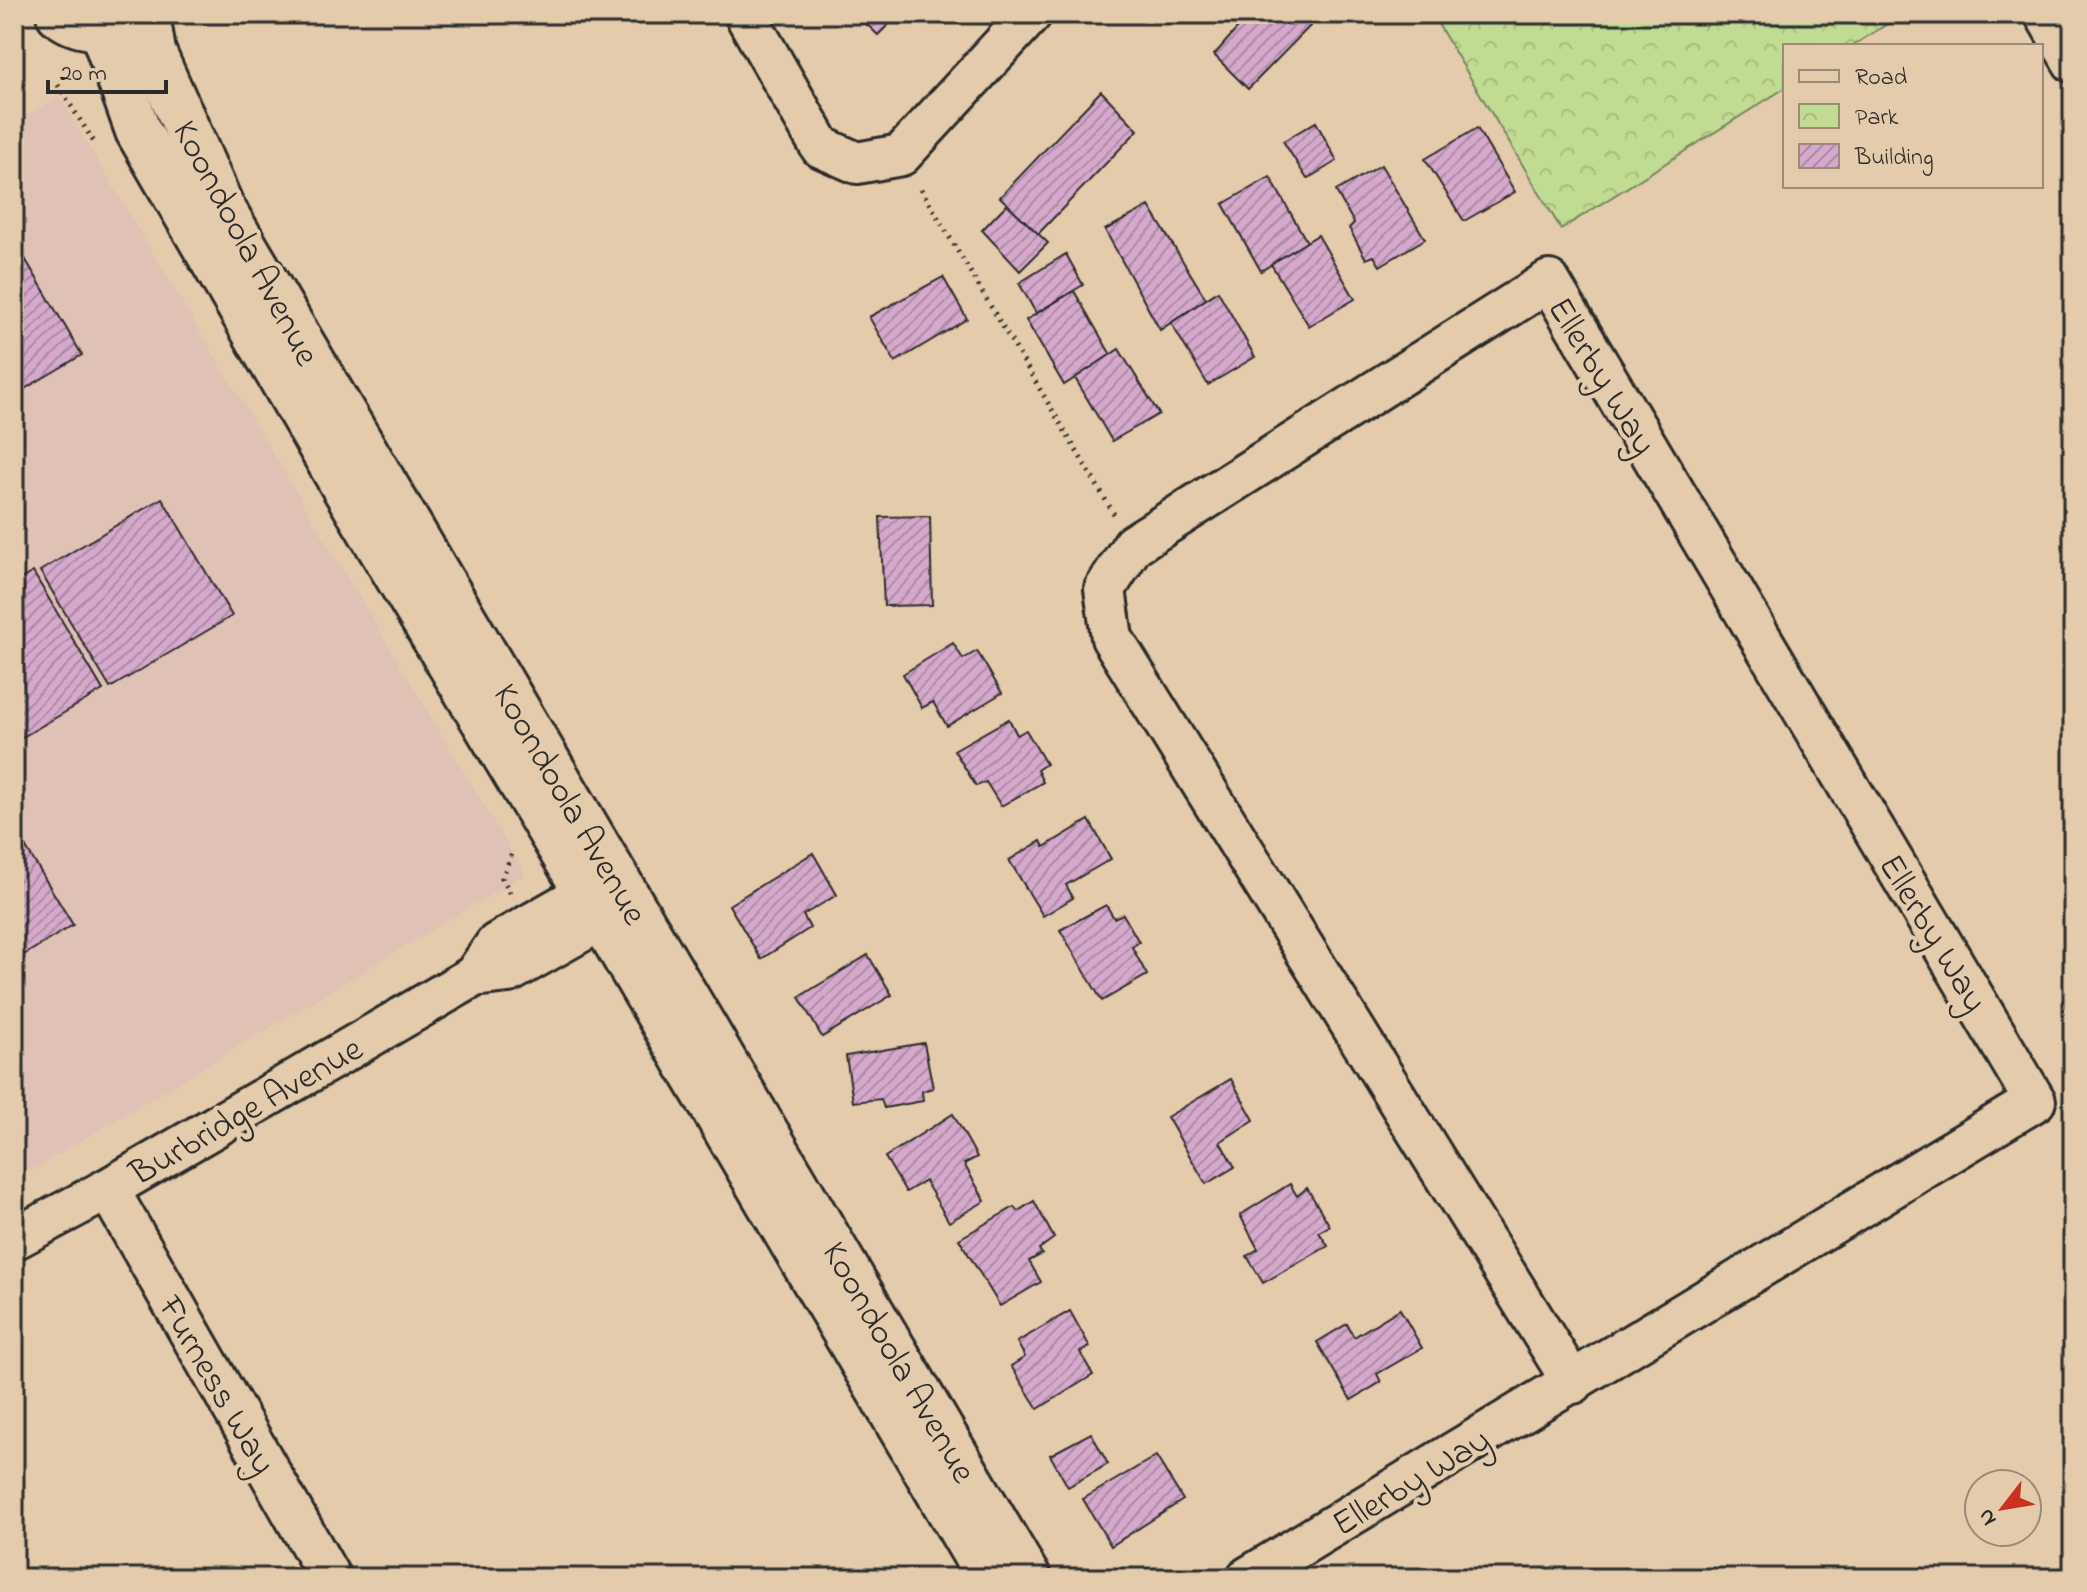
<svg xmlns="http://www.w3.org/2000/svg" width="2087" height="1592" font-family="'Indie Flower',sans-serif">
<style>
.built{fill:#dfc1b5}
.park{fill:url(#park-crowns);stroke:#76835e;stroke-width:2}
.building{fill:url(#building-hatch);stroke:#2b2b2b;stroke-width:2}
.lines{fill:none;stroke-linecap:round;stroke-linejoin:round}
.minor-casing{stroke:#2b2b2b;stroke-width:46}
.tertiary-casing{stroke:#2b2b2b;stroke-width:50}
.path{stroke:#2b2b2b;stroke-width:5;stroke-dasharray:2 6;stroke-linecap:butt}
.minor{stroke:#e3cbab;stroke-width:40}
.tertiary{stroke:#e3cbab;stroke-width:44}
.labels{text-anchor:middle;stroke-width:8;stroke-linejoin:round;paint-order:stroke}
.street-label{font-size:36px;fill:#2b2b2b;stroke:#e3cbab}
</style>
<defs>
<pattern id="park-crowns" width="20" height="18" patternUnits="userSpaceOnUse" patternTransform="scale(2)"><rect width="20" height="18" fill="#c0db92"/><path d="M2 6a3 3 0 1 1 6 0M12 15a3 3 0 1 1 6 0" fill="none" stroke="#a5bc7e"/></pattern>
<pattern id="building-hatch" width="6" height="6" patternUnits="userSpaceOnUse" patternTransform="scale(2)"><rect width="6" height="6" fill="#d6a9cc"/><path d="M-1 1l2-2M0 6l6-6M5 7l2-2" fill="none" stroke="#ae8aa6"/></pattern>
</defs>
<rect width="100%" height="100%" fill="#e3cbab"/>
<filter id="ink" filterUnits="userSpaceOnUse"><feTurbulence type="fractalNoise" baseFrequency=".0125" numOctaves="2"/><feDisplacementMap in="SourceGraphic" scale="16" xChannelSelector="R" yChannelSelector="G"/><feConvolveMatrix kernelMatrix="1 2 1 2 8 2 1 2 1" color-interpolation-filters="sRGB"/></filter>
<g filter="url(#ink)">
<path class="built" d="M 59,97 L 525,874 L 29,1172 L 14,1128 L 14,123 Z"/>
<path class="park" d="M 1432,14 L 1903,14 L 1852,46 L 1785,46 L 1785,88 L 1561,229 Z"/>
<g class="building">
<path d="M 856,14 L 899,14 L 878,35 Z"/>
<path d="M 1250,14 L 1308,14 L 1315,21 L 1248,89 L 1214,55 Z"/>
<path d="M 1101,91 L 1138,130 L 1038,234 L 1000,197 Z"/>
<path d="M 1316,122 L 1337,161 L 1307,179 L 1283,141 Z"/>
<path d="M 1477,128 L 1515,192 L 1464,221 L 1425,159 Z"/>
<path d="M 1381,165 L 1425,239 L 1380,266 L 1374,256 L 1366,259 L 1349,228 L 1354,223 L 1336,191 Z"/>
<path d="M 1270,177 L 1307,242 L 1261,271 L 1223,204 Z"/>
<path d="M 1007,204 L 1048,243 L 1020,271 L 982,230 Z"/>
<path d="M 1149,206 L 1206,299 L 1160,330 L 1105,230 Z"/>
<path d="M 1318,235 L 1355,299 L 1309,326 L 1271,264 Z"/>
<path d="M 14,240 L 82,355 L 14,395 Z"/>
<path d="M 1066,254 L 1083,285 L 1036,313 L 1019,283 Z"/>
<path d="M 943,277 L 967,319 L 895,362 L 869,317 Z"/>
<path d="M 1074,291 L 1111,355 L 1064,385 L 1026,320 Z"/>
<path d="M 1218,291 L 1255,357 L 1208,385 L 1171,323 Z"/>
<path d="M 1119,349 L 1159,414 L 1112,441 L 1075,378 Z"/>
<path d="M 162,498 L 232,616 L 110,688 L 40,571 Z"/>
<path d="M 930,516 L 932,605 L 884,606 L 880,517 Z"/>
<path d="M 33,572 L 103,690 L 14,742 L 14,583 Z"/>
<path d="M 953,643 L 963,659 L 977,651 L 1002,693 L 947,726 L 933,702 L 922,708 L 903,674 Z"/>
<path d="M 1009,719 L 1017,735 L 1026,730 L 1046,764 L 1037,770 L 1043,782 L 1001,806 L 986,782 L 976,786 L 954,750 Z"/>
<path d="M 1089,820 L 1111,859 L 1066,885 L 1073,898 L 1043,916 L 1009,860 L 1041,841 L 1044,847 Z"/>
<path d="M 14,828 L 73,925 L 14,961 Z"/>
<path d="M 813,853 L 837,895 L 803,915 L 810,928 L 761,959 L 729,905 Z"/>
<path d="M 1106,905 L 1114,918 L 1123,914 L 1139,942 L 1132,947 L 1147,975 L 1102,1001 L 1060,930 Z"/>
<path d="M 868,955 L 892,995 L 822,1037 L 799,997 Z"/>
<path d="M 924,1043 L 933,1088 L 922,1091 L 923,1101 L 884,1108 L 881,1099 L 853,1102 L 846,1056 Z"/>
<path d="M 1231,1079 L 1254,1120 L 1220,1142 L 1235,1167 L 1206,1184 L 1167,1117 Z"/>
<path d="M 953,1114 L 977,1157 L 964,1164 L 985,1201 L 949,1222 L 925,1181 L 906,1192 L 885,1157 Z"/>
<path d="M 1290,1184 L 1297,1196 L 1307,1188 L 1330,1226 L 1319,1232 L 1328,1246 L 1263,1283 L 1247,1256 L 1258,1249 L 1240,1215 Z"/>
<path d="M 1034,1201 L 1054,1238 L 1039,1249 L 1042,1254 L 1029,1261 L 1041,1282 L 1000,1306 L 959,1239 L 1014,1207 L 1018,1211 Z"/>
<path d="M 1400,1309 L 1422,1348 L 1377,1374 L 1381,1382 L 1351,1400 L 1317,1342 L 1347,1324 L 1354,1337 Z"/>
<path d="M 1070,1311 L 1090,1347 L 1080,1352 L 1093,1375 L 1038,1409 L 1011,1366 L 1025,1357 L 1017,1342 Z"/>
<path d="M 1091,1433 L 1108,1464 L 1068,1487 L 1050,1455 Z"/>
<path d="M 1156,1456 L 1183,1500 L 1111,1546 L 1083,1499 Z"/>
</g>
<g class="lines">
<defs>
<g id="minor">
<path d="M 745,14 L 821,147 L 857,163 L 901,155 L 1031,14"/>
<path d="M 2045,14 L 2073,62"/>
<path d="M 474,976 L 496,944 L 615,876"/>
<path d="M 108,1189 L 330,1578"/>
<path d="M 14,1239 L 108,1189 L 474,976 L 509,972 L 631,903"/>
<path d="M 1247,1578 L 2035,1101 L 1549,281 L 1133,545 L 1105,589 L 1112,638 L 1573,1383"/>
</g>
<g id="tertiary">
<path d="M 59,14 C 78,29 105,32 126,18"/>
<path d="M 147,14 L 153,52 L 221,206 L 1028,1578"/>
<path d="M 101,27 L 138,131 L 344,487 L 603,920 L 989,1578"/>
</g>
</defs>
<use href="#minor" class="minor-casing"/>
<use href="#tertiary" class="tertiary-casing"/>
<g class="path">
<path d="M 58,85 L 94,142"/>
<path d="M 921,189 L 1114,514"/>
<path d="M 510,893 L 502,878 L 513,851"/>
</g>
<use href="#minor" class="minor"/>
<use href="#tertiary" class="tertiary"/>
</g>
</g>
<g class="labels">
<g class="street-label">
<text transform="translate(248 242) rotate(62)" y="13">Koondoola Avenue</text>
<text transform="translate(1604 375) rotate(59)" y="13">Ellerby Way</text>
<text transform="translate(572 803) rotate(60)" y="13">Koondoola Avenue</text>
<text transform="translate(1935 932) rotate(59)" y="13">Ellerby Way</text>
<text transform="translate(245 1109) rotate(-30)" y="13">Burbridge Avenue</text>
<text transform="translate(901 1361) rotate(60)" y="13">Koondoola Avenue</text>
<text transform="translate(219 1384) rotate(60)" y="13">Furness Way</text>
<text transform="translate(1410 1480) rotate(-31)" y="13">Ellerby Way</text>
</g>
</g>
<rect width="2087" height="1592" fill="none" stroke="#e3cbab" stroke-width="48"/>
<rect x="24" y="24" width="2039" height="1544" fill="none" stroke="#2b2b2b" stroke-width="3" filter="url(#ink)"/>
<rect x="1783" y="44" width="260" height="144" fill="#e3cbab" stroke="#998b78" stroke-width="2"/>
<rect x="1799" y="70" width="40" height="12" fill="#e3cbab" stroke="#998b78" stroke-width="2"/>
<text x="1855" y="84" font-size="24" fill="#2b2b2b">Road</text>
<rect x="1799" y="104" width="40" height="24" fill="url(#park-crowns)" stroke="#998b78" stroke-width="2"/>
<text x="1855" y="124" font-size="24" fill="#2b2b2b">Park</text>
<rect x="1799" y="144" width="40" height="24" fill="url(#building-hatch)" stroke="#998b78" stroke-width="2"/>
<text x="1855" y="164" font-size="24" fill="#2b2b2b">Building</text>
<g transform="translate(2003 1508) rotate(239)"><circle r="38" fill="#e3cbab" stroke="#998b78" stroke-width="2"/>
<path d="M0-6L14 30L0 20L-14 30Z" fill="#c8321e"/>
<text y="-12" font-size="22" font-weight="bold" text-anchor="middle" fill="#2b2b2b">N</text>
</g>
<path d="M48 80v12h118v-12" fill="none" stroke="#2b2b2b" stroke-width="4"/>
<text x="60" y="80" font-size="24" fill="#2b2b2b" stroke="#e3cbab" stroke-width="6" paint-order="stroke">20 m</text>
</svg>
